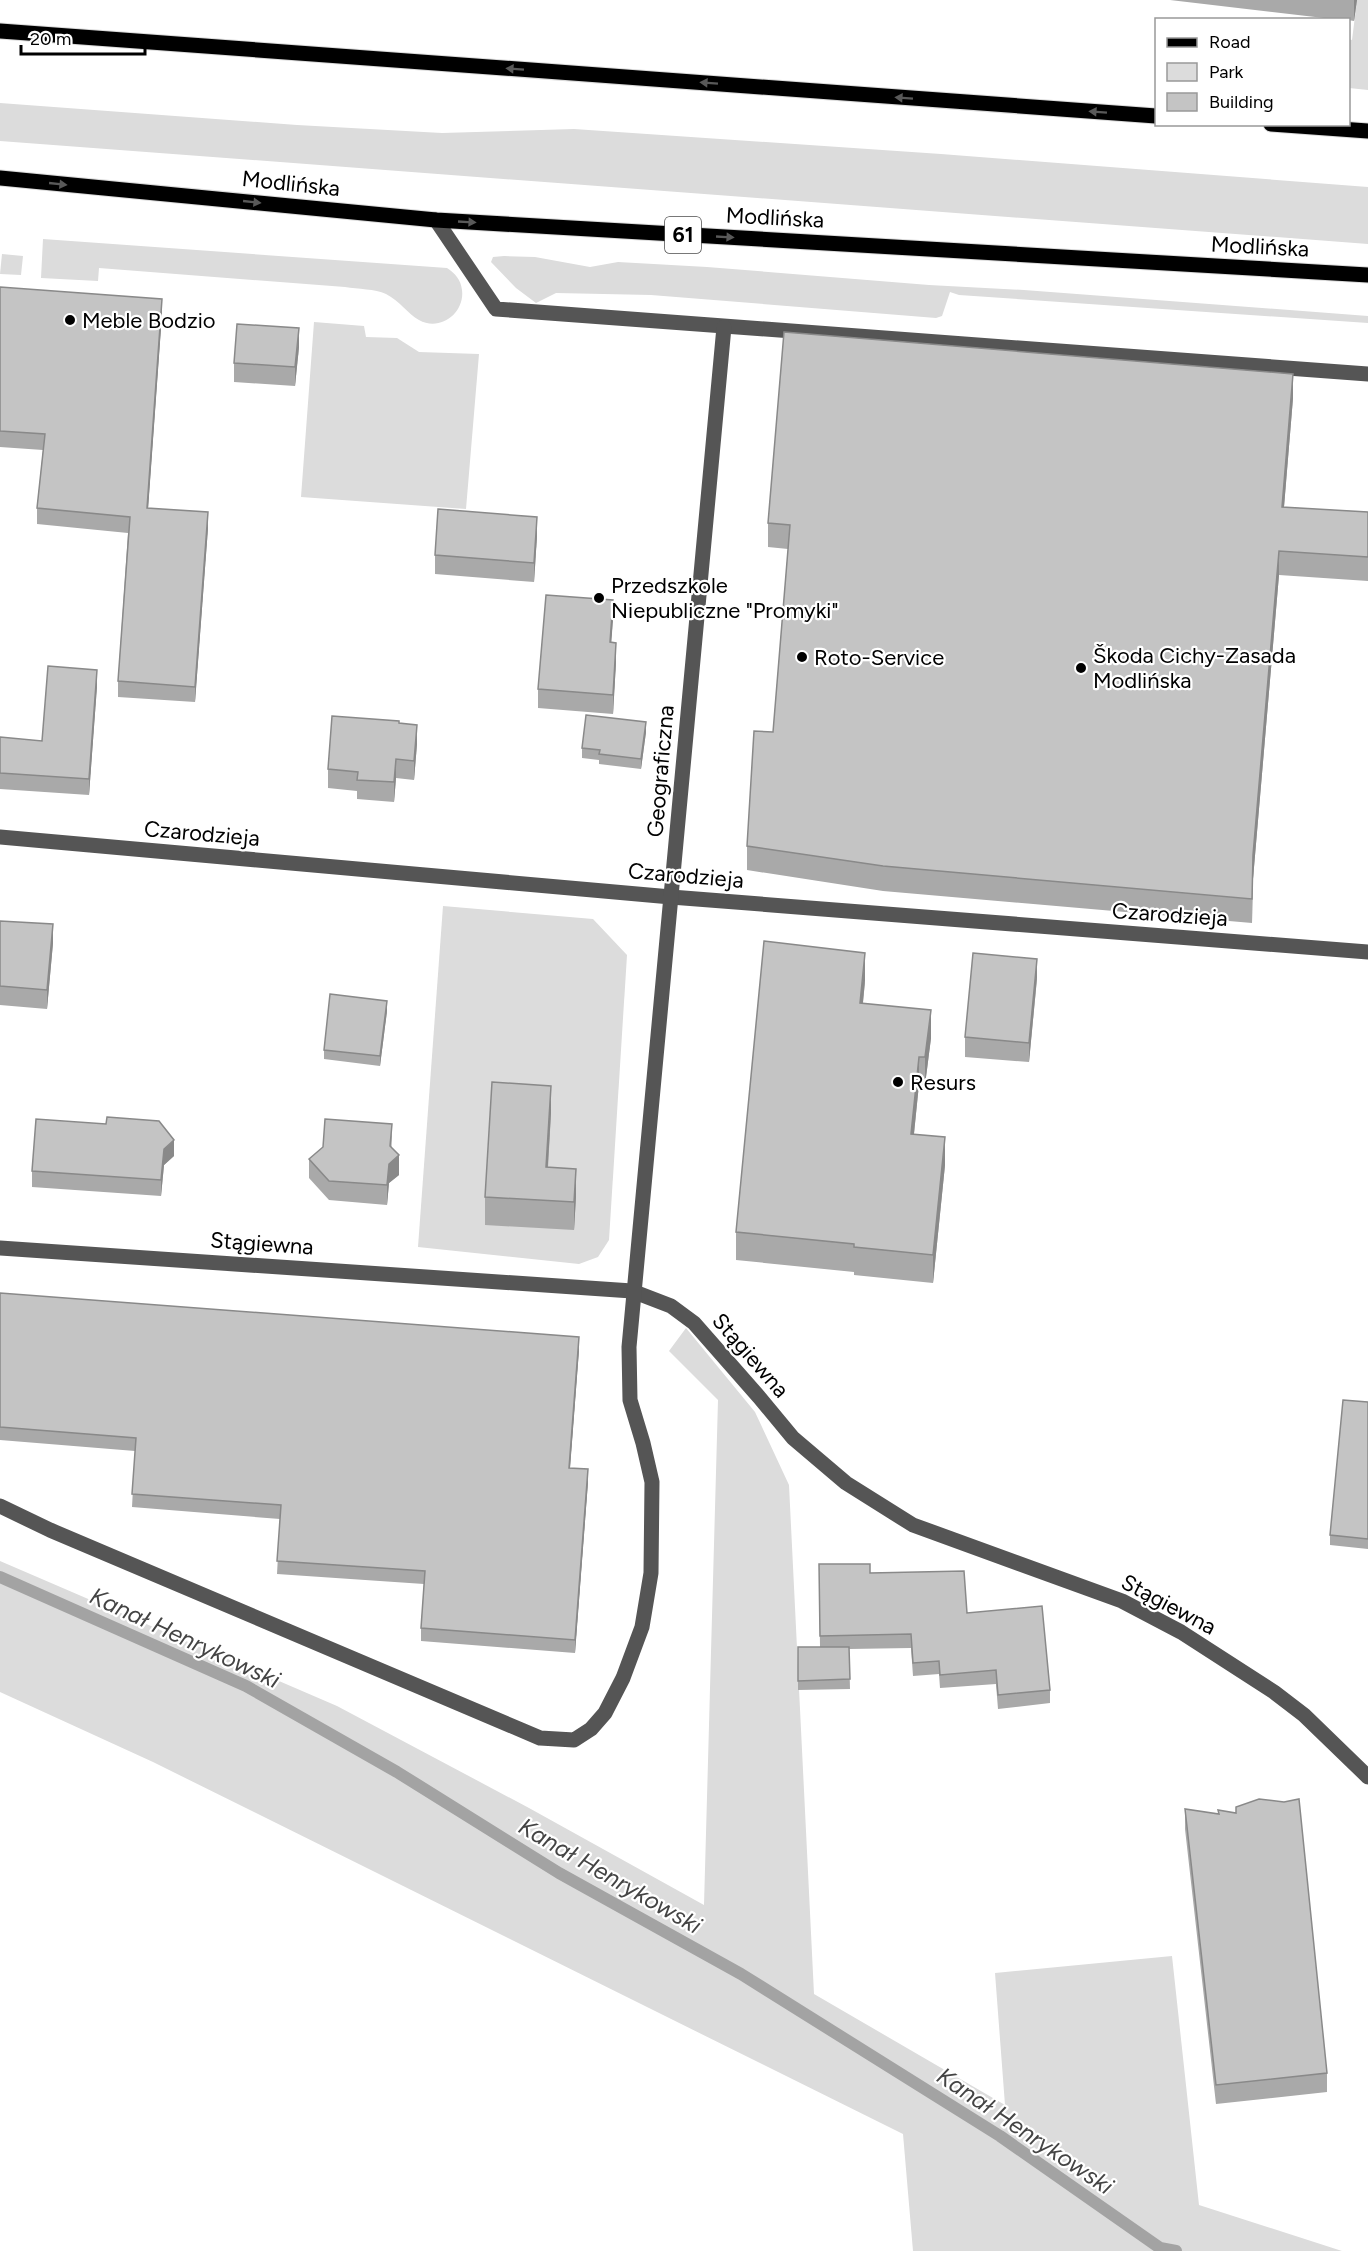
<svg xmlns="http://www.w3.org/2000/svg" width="1368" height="2251" font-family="Figtree,sans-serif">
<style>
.green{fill:#dcdcdc}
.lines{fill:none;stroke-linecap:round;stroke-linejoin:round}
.stream{stroke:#a3a3a3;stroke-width:12}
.major-casing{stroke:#dbdbdb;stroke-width:17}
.minor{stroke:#555;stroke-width:15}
.major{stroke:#000;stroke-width:15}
.wall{fill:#a9a9a9}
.shaded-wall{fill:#898989}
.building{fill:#c4c4c4;stroke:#898989;stroke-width:1.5}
.oneway{fill:#595959}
.poi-dot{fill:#000;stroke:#fff;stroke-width:2}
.labels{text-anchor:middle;stroke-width:4.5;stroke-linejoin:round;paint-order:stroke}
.shield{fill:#fff;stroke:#4c4c4c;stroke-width:1.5}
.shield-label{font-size:21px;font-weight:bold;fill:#000}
.street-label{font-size:22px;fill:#000;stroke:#fff}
.poi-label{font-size:22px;fill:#000;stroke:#fff;text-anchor:start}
.water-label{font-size:24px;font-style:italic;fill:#444;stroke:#fff}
</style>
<rect width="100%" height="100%" fill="#fff"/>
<g class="green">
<path d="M 1357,0 L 1368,0 L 1368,90 L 1349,88 L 1349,39 L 1352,40 Z"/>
<path d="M 0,103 L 297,125 L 442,133 L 574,129 L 941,154 L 1368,187 L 1368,244 L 0,141 Z"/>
<path d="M 43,239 L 447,268 C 455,273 461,280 462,290 C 465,313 440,332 419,320 C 408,314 400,301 386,294 C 375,289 358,289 345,287 L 99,268 L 98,281 L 41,278 Z"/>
<path d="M 2,254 L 23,256 L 21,275 L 0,274 Z"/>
<path d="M 504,256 L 535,257 L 590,267 L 618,262 L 707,267 L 929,285 L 1024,290 L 1368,316 L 1368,323 L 959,295 L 950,292 L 942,316 L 936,318 L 651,295 L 556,293 L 536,303 L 516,288 L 491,262 L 493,257 Z"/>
<path d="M 314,322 L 364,326 L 366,337 L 397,338 L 419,352 L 479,354 L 466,509 L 301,497 Z"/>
<path d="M 443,906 L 593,919 L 627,955 L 609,1240 L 598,1257 L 579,1264 L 418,1247 Z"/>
<path d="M 686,1328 L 755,1412 L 789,1485 L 814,1994 L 1005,2105 L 995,1973 L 1172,1956 L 1199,2205 L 1342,2251 L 913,2251 L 903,2134 L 153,1762 L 0,1692 L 0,1561 L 337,1706 L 529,1808 L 704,1905 L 718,1400 L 669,1351 Z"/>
</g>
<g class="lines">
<path class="stream" d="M 0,1577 L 246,1686 L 397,1772 L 559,1873 L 741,1974 L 1000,2136 L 1160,2248 L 1176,2251"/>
<defs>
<g id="major">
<path d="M 0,31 L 1156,116"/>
<path d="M 1271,124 L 1368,131"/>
<path d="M 0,178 L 436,220 L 1368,275"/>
</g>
</defs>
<use href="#major" class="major-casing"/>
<g class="minor">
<path d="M 436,220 L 496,309 L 1368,374"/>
<path d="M 0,837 L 671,897 L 1368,952"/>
<path d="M 0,1248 L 632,1291 L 671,1306 L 694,1323 L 759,1397 L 793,1438 L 846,1483 L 913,1525 L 1122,1601 L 1181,1632 L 1274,1692 L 1304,1715 L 1368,1777"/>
<path d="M 0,1506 L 50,1530 L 540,1738 L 574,1740 L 591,1729 L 605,1713 L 623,1678 L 642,1627 L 651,1573 L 652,1482 L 643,1443 L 630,1400 L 629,1347 L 724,327"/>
</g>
<use href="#major" class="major"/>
</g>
<g class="wall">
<path d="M 1170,0 L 1357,0 L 1354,21 L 1348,20 L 1341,20 Z"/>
<path d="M 0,287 L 162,314 L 148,508 L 208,528 L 195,702 L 118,697 L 118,681 L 128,533 L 37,524 L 37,508 L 43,450 L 0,447 Z"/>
<path d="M 299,347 L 295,386 L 234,382 L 234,363 Z"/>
<path d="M 1293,398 L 1284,507 L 1368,512 L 1368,581 L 1279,575 L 1253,879 L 1252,923 L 883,891 L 747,870 L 747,846 L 773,732 L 788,549 L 768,547 L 768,523 Z"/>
<path d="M 537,536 L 534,582 L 435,574 L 435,555 Z"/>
<path d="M 613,619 L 611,642 L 616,662 L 613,714 L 538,708 L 538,689 Z"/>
<path d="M 97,686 L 89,795 L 0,789 L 0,737 L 42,741 Z"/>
<path d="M 399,723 L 417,744 L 414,780 L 396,778 L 394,802 L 357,799 L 357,791 L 328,788 L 328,769 Z"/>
<path d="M 646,732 L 641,769 L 599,764 L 599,760 L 582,758 L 582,748 Z"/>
<path d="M 0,921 L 53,943 L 47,1009 L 0,1005 Z"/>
<path d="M 1037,978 L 1029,1062 L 965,1057 L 965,1037 Z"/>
<path d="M 865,981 L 863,1003 L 931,1038 L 925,1085 L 919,1084 L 914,1134 L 945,1165 L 933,1283 L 854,1275 L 854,1272 L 736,1260 L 736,1232 Z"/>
<path d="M 387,1011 L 380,1066 L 324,1059 L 324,1050 Z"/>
<path d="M 551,1113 L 548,1168 L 576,1197 L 574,1230 L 485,1225 L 485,1197 Z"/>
<path d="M 391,1147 L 399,1175 L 389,1183 L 387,1205 L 329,1200 L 309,1178 L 309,1159 Z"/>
<path d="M 174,1156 L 164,1165 L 161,1196 L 32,1187 L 32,1171 Z"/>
<path d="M 0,1293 L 579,1350 L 570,1468 L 588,1482 L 575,1653 L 421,1641 L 421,1628 L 424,1584 L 277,1574 L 280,1519 L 132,1507 L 135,1451 L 0,1440 Z"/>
<path d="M 1368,1402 L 1368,1549 L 1330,1545 L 1330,1535 Z"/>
<path d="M 819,1564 L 870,1573 L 967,1613 L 1050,1690 L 1050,1703 L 998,1709 L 996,1684 L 940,1688 L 939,1674 L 913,1676 L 911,1648 L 849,1649 L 850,1689 L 798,1690 L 798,1647 L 820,1647 Z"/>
<path d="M 1236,1807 L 1327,2073 L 1327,2092 L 1216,2104 L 1185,1829 L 1185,1809 L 1218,1814 L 1218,1810 L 1236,1813 Z"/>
</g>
<g class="shaded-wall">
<path d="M 1354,0 L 1357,0 L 1354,21 Z"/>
<path d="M 162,299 L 162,314 L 147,524 L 147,508 Z"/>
<path d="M 299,328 L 299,347 L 295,386 L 295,367 Z"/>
<path d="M 1293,374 L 1293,398 L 1282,531 L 1282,507 Z"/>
<path d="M 208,512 L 208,528 L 195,702 L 195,687 Z"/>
<path d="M 537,517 L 537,536 L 534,582 L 534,563 Z"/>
<path d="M 1279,551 L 1279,575 L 1253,879 L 1252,923 L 1253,855 Z"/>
<path d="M 613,600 L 613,619 L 610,661 L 610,642 Z"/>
<path d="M 616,643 L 616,662 L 613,714 L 613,695 Z"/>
<path d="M 97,670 L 97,686 L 89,795 L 89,779 Z"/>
<path d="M 646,722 L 646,732 L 641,769 L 641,759 Z"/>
<path d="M 417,725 L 417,744 L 414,780 L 414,761 Z"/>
<path d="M 396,759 L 396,778 L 394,802 L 394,782 Z"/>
<path d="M 53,924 L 53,943 L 47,1009 L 47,990 Z"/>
<path d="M 865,953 L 865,981 L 860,1031 L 860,1003 Z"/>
<path d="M 1037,959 L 1037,978 L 1029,1062 L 1029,1043 Z"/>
<path d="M 387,1001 L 387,1011 L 380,1066 L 380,1056 Z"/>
<path d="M 931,1010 L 931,1038 L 925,1085 L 925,1057 Z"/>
<path d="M 919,1057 L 919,1084 L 911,1162 L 911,1134 Z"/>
<path d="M 551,1086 L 551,1113 L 546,1195 L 546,1167 Z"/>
<path d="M 392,1124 L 391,1162 L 399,1155 L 399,1175 L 389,1183 L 387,1205 L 387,1185 Z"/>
<path d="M 945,1137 L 945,1165 L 933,1283 L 933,1255 Z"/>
<path d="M 174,1140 L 174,1156 L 164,1165 L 161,1196 L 161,1180 L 164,1149 Z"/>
<path d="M 576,1169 L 576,1197 L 574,1230 L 574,1202 Z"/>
<path d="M 579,1337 L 579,1350 L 569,1481 L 569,1468 Z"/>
<path d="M 588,1469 L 588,1482 L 575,1653 L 575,1640 Z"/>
</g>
<g class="building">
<path d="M 0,287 L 162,299 L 147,508 L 208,512 L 195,687 L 118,681 L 130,517 L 37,508 L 45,434 L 0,431 Z"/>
<path d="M 237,324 L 299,328 L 295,367 L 234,363 Z"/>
<path d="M 784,332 L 1293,374 L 1282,507 L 1368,512 L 1368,557 L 1279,551 L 1253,855 L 1252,899 L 883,866 L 747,846 L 754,731 L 773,732 L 790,525 L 768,523 Z"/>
<path d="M 438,509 L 537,517 L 534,563 L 435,555 Z"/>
<path d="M 546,595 L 613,600 L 610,642 L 616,643 L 613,695 L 538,689 Z"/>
<path d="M 48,666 L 97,670 L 89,779 L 0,773 L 0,737 L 42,741 Z"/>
<path d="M 586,715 L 646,722 L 641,759 L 599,754 L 600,750 L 582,748 Z"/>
<path d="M 332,716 L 399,721 L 399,723 L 417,725 L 414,761 L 396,759 L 394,782 L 357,780 L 358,772 L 328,769 Z"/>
<path d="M 0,921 L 53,924 L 47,990 L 0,986 Z"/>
<path d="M 764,941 L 865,953 L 860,1003 L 931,1010 L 925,1057 L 919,1057 L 911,1134 L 945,1137 L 933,1255 L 854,1247 L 854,1244 L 736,1232 Z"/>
<path d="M 973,953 L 1037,959 L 1029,1043 L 965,1037 Z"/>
<path d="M 330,994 L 387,1001 L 380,1056 L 324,1050 Z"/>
<path d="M 492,1082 L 551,1086 L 546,1167 L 576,1169 L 574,1202 L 485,1197 Z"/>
<path d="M 107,1117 L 159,1121 L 174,1140 L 164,1149 L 161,1180 L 32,1171 L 36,1119 L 106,1124 Z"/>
<path d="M 325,1119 L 392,1124 L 390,1146 L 399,1155 L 389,1164 L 387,1185 L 329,1181 L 309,1159 L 323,1147 Z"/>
<path d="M 0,1293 L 579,1337 L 569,1468 L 588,1469 L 575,1640 L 421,1628 L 425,1571 L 277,1561 L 281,1505 L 132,1494 L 136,1438 L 0,1427 Z"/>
<path d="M 1343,1400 L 1368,1402 L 1368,1539 L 1330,1535 Z"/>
<path d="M 819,1564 L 870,1564 L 870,1573 L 964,1571 L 967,1613 L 1042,1606 L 1050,1690 L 998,1695 L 996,1670 L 940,1675 L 939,1661 L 913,1663 L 911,1634 L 820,1636 Z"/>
<path d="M 798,1647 L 849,1647 L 850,1679 L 798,1681 Z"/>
<path d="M 1259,1799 L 1284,1802 L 1299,1799 L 1327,2073 L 1216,2085 L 1185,1809 L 1219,1814 L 1218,1810 L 1236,1813 L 1236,1807 Z"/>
</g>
<defs><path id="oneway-solid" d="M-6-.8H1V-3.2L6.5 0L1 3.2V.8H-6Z" transform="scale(1.5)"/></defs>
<g class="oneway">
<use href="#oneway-solid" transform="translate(515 69) rotate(-176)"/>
<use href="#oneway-solid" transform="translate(709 83) rotate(-176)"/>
<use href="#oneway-solid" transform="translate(904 98) rotate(-176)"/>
<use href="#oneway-solid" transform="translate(1098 112) rotate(-176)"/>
<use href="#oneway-solid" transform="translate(58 184) rotate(6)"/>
<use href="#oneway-solid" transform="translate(252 202) rotate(6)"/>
<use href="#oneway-solid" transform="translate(467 222) rotate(3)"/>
<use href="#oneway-solid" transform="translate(725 237) rotate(3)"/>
</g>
<g class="poi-dot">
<circle cx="70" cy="320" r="6"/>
<circle cx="599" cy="598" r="6"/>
<circle cx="802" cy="657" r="6"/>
<circle cx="1081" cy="668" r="6"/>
<circle cx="898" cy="1082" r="6"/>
</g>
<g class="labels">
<rect class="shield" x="665" y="217" width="36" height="36" rx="4.5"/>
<g class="shield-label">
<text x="683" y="242">61</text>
</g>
<g class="street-label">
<text transform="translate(291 183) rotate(6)" y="8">Modlińska</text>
<text transform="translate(775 217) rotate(3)" y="8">Modlińska</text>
<text transform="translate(1260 246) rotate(3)" y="8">Modlińska</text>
<text transform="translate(660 771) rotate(-85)" y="8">Geograficzna</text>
<text transform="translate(202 833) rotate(5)" y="8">Czarodzieja</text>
<text transform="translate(686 875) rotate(5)" y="8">Czarodzieja</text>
<text transform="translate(1170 914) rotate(4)" y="8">Czarodzieja</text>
<text transform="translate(262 1243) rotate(4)" y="8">Stągiewna</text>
<text transform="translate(751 1355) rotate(49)" y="8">Stągiewna</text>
<text transform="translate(1169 1604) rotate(28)" y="8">Stągiewna</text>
</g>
<g class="poi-label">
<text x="82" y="328">Meble Bodzio</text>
<text x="611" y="593">Przedszkole<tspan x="611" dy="25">Niepubliczne "Promyki"</tspan></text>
<text x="1093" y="663">Škoda Cichy-Zasada<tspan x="1093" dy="25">Modlińska</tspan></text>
<text x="814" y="665">Roto-Service</text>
<text x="910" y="1090">Resurs</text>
</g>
<g class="water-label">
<text transform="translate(185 1638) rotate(25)" y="8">Kanał Henrykowski</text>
<text transform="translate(610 1876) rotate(30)" y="8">Kanał Henrykowski</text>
<text transform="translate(1025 2131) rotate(34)" y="8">Kanał Henrykowski</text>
</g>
</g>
<rect x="1155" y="18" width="195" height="108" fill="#ffffff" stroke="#999999" stroke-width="1.5"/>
<rect x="1167" y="38" width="30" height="9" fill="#000000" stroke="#999999" stroke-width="1.5"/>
<text x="1209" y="48" font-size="18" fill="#000000">Road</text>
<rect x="1167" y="63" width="30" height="18" fill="#dcdcdc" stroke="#999999" stroke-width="1.5"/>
<text x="1209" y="78" font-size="18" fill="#000000">Park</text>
<rect x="1167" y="93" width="30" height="18" fill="#c4c4c4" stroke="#999999" stroke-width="1.5"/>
<text x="1209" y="108" font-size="18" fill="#000000">Building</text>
<path d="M21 45v9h124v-9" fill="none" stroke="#000000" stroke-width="3"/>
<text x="30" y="45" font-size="18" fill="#000000" stroke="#ffffff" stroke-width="4.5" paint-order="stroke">20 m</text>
</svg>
